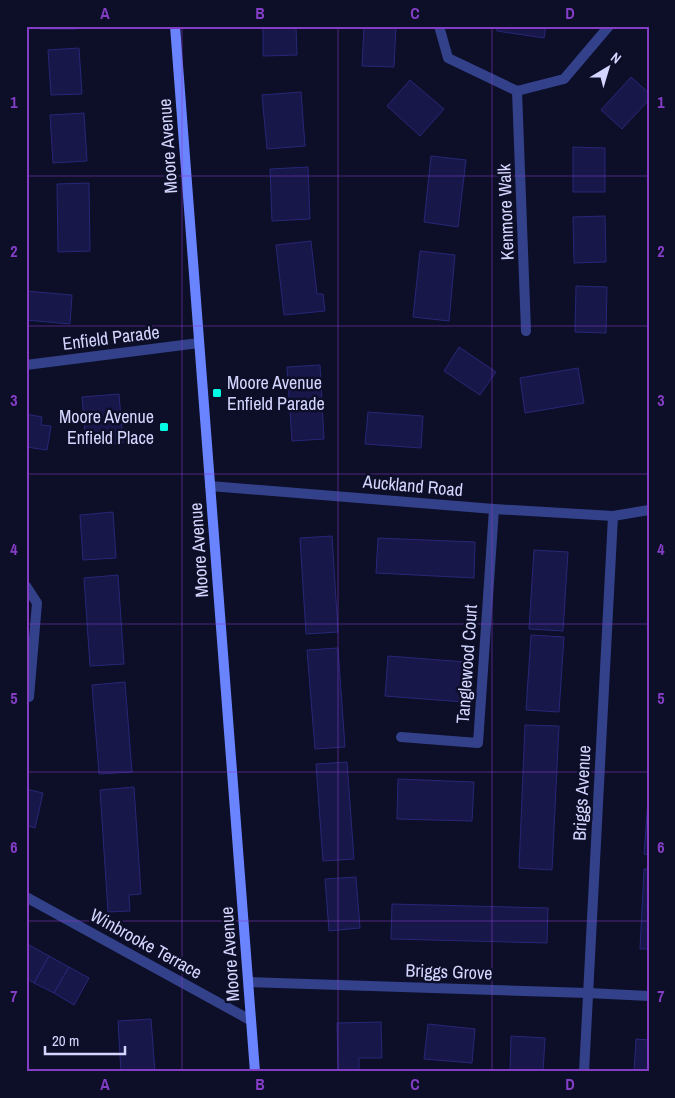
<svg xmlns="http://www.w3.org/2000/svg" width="675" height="1098" font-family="'Archivo Narrow',sans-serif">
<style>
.building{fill:#17174a;stroke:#272778}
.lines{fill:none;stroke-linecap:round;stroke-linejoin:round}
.lane{stroke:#33418b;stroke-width:10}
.street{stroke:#33418b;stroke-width:10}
.secondary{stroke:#6a84ff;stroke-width:10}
.grid{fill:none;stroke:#843dc5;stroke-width:1;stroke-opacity:0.55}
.poi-dot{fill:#00fee5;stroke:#0d0e27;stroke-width:2}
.labels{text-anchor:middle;stroke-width:5;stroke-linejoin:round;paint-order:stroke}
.street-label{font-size:18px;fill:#d3d7ff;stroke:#0d0e27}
.poi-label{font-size:18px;fill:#d3d7ff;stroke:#0d0e27;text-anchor:start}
.neatline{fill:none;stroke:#843dc5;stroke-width:2}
.grid-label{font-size:16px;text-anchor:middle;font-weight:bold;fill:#843dc5}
</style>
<rect width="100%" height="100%" fill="#0d0e27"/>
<g class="building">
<rect x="41" y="26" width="35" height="3"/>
<path d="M 263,26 L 296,26 L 297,55 L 263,56 Z"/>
<path d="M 364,26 L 396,26 L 394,67 L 362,66 Z"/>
<path d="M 497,26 L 546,26 L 544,38 L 497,31 Z"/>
<path d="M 79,48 L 82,94 L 51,95 L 48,50 Z"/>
<path d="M 631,77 L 649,93 L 649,100 L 622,129 L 601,110 Z"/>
<path d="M 410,80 L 444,109 L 420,136 L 387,106 Z"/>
<path d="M 301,92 L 305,146 L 267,149 L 262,95 Z"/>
<path d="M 84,113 L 87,161 L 53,163 L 50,115 Z"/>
<path d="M 573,147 L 605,148 L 605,192 L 573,192 Z"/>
<path d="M 431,156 L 466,160 L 458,227 L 424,222 Z"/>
<path d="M 308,167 L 310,219 L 272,221 L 270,169 Z"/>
<path d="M 89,183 L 90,251 L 58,252 L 57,184 Z"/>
<path d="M 605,216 L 606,262 L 574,263 L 573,217 Z"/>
<path d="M 311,241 L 317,294 L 323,294 L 325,311 L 284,315 L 276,245 Z"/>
<path d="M 420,251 L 455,255 L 449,321 L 413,317 Z"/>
<path d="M 576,286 L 607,287 L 606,333 L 575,332 Z"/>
<path d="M 26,291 L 72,295 L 70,324 L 26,320 Z"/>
<path d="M 459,347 L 496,372 L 480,395 L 444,371 Z"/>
<path d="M 320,365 L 324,439 L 292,441 L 287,367 Z"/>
<path d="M 578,368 L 584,403 L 525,413 L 520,378 Z"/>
<path d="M 119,394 L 123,443 L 86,446 L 82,397 Z"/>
<path d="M 368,412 L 423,416 L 421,448 L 365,444 Z"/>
<path d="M 26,414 L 42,417 L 41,425 L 51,426 L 47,450 L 26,447 Z"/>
<path d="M 113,512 L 116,558 L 83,560 L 80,515 Z"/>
<path d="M 332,536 L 338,632 L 306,634 L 300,538 Z"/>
<path d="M 378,538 L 475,542 L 474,578 L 376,573 Z"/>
<path d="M 534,550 L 568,552 L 563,631 L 529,629 Z"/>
<path d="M 118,575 L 124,664 L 90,666 L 84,578 Z"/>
<path d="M 531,635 L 564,637 L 559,712 L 526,710 Z"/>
<path d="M 338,648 L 345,747 L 315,749 L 307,650 Z"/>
<path d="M 388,656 L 466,662 L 463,702 L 385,696 Z"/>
<path d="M 125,682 L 132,772 L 99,774 L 92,685 Z"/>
<path d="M 525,725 L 559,726 L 552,870 L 519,868 Z"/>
<path d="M 347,762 L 354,859 L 323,861 L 316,764 Z"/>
<path d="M 398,779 L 474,782 L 472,821 L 397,819 Z"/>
<path d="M 134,787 L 141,894 L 129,895 L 130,911 L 108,912 L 100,790 Z"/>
<path d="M 649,787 L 649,855 L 644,854 Z"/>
<path d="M 26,789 L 43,793 L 35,828 L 26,825 Z"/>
<path d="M 644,869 L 649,869 L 649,949 L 640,949 Z"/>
<path d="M 356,877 L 360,928 L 329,931 L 325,879 Z"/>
<path d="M 392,904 L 548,908 L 547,943 L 391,939 Z"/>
<path d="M 29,945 L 49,956 L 34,983 L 26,978 L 26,950 Z"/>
<path d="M 49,956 L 69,967 L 54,993 L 34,983 Z"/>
<path d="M 69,967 L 89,978 L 74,1005 L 54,993 Z"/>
<path d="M 151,1019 L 155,1072 L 121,1072 L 118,1021 Z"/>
<path d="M 381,1022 L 382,1058 L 359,1058 L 359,1070 L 338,1070 L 337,1023 Z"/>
<path d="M 428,1024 L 475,1029 L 472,1063 L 424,1059 Z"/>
<path d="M 511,1036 L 545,1038 L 543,1072 L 510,1072 Z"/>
<path d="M 636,1039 L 649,1040 L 649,1072 L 634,1072 Z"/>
</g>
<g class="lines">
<path class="lane" d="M 26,586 L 37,603 L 29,697 L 26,696"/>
<g class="street">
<path d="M 439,26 L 448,58 L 517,91 L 564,79 L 609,26"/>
<path d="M 517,91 L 526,331"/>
<path d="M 26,365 L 199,343"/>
<path d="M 210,486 L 494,509 L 613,516 L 649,510"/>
<path d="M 401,737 L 478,743 L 494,509"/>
<path d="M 26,897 L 250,1020"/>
<path d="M 249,982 L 588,993 L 649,996"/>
<path d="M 584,1072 L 613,516"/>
</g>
<path class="secondary" d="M 175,26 L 255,1072"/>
</g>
<path class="grid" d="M 182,26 L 182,1072M 338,26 L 338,1072M 492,26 L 492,1072M 26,176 L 649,176M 26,326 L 649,326M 26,474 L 649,474M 26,624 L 649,624M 26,772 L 649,772M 26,921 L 649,921"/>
<g class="poi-dot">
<rect x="212" y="388" width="10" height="10" rx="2.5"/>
<rect x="159" y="422" width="10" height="10" rx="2.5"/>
</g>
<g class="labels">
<g class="street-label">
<text transform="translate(168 146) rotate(-94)" y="6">Moore Avenue</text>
<text transform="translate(506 212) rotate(-92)" y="6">Kenmore Walk</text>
<text transform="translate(111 338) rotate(-7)" y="6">Enfield Parade</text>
<text transform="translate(413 486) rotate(5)" y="6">Auckland Road</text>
<text transform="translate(199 550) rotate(-94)" y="6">Moore Avenue</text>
<text transform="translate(467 664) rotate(-86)" y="6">Tanglewood Court</text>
<text transform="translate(582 793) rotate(-87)" y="6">Briggs Avenue</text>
<text transform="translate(146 944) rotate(29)" y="6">Winbrooke Terrace</text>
<text transform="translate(230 954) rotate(-94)" y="6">Moore Avenue</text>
<text transform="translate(449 972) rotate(2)" y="6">Briggs Grove</text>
</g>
<g class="poi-label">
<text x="227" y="389">Moore Avenue<tspan x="227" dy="21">Enfield Parade</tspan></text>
<text x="154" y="423" text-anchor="end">Moore Avenue<tspan x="154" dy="21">Enfield Place</tspan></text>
</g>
</g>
<rect width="675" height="1098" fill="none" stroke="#0d0e27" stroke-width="55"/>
<g transform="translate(608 68) rotate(38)" stroke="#0d0e27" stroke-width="4" paint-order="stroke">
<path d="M0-4L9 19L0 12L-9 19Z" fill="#d3d7ff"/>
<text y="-8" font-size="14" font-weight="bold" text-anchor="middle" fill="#d3d7ff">N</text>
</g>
<path d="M45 1046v8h80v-8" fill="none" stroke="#d3d7ff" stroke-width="2.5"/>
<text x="52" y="1046" font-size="15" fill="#d3d7ff" stroke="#0d0e27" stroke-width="4" paint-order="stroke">20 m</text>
<rect x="28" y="28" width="620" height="1042" class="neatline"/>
<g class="grid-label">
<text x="105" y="19">A</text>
<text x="260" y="19">B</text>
<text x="415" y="19">C</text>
<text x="570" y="19">D</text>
<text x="14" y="108">1</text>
<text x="661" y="108">1</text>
<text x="14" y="257">2</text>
<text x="661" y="257">2</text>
<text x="14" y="406">3</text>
<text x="661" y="406">3</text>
<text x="14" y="555">4</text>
<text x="661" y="555">4</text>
<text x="14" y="704">5</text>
<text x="661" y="704">5</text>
<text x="14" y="853">6</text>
<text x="661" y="853">6</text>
<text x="14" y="1002">7</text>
<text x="661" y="1002">7</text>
<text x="105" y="1090">A</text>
<text x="260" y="1090">B</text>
<text x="415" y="1090">C</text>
<text x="570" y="1090">D</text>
</g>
</svg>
